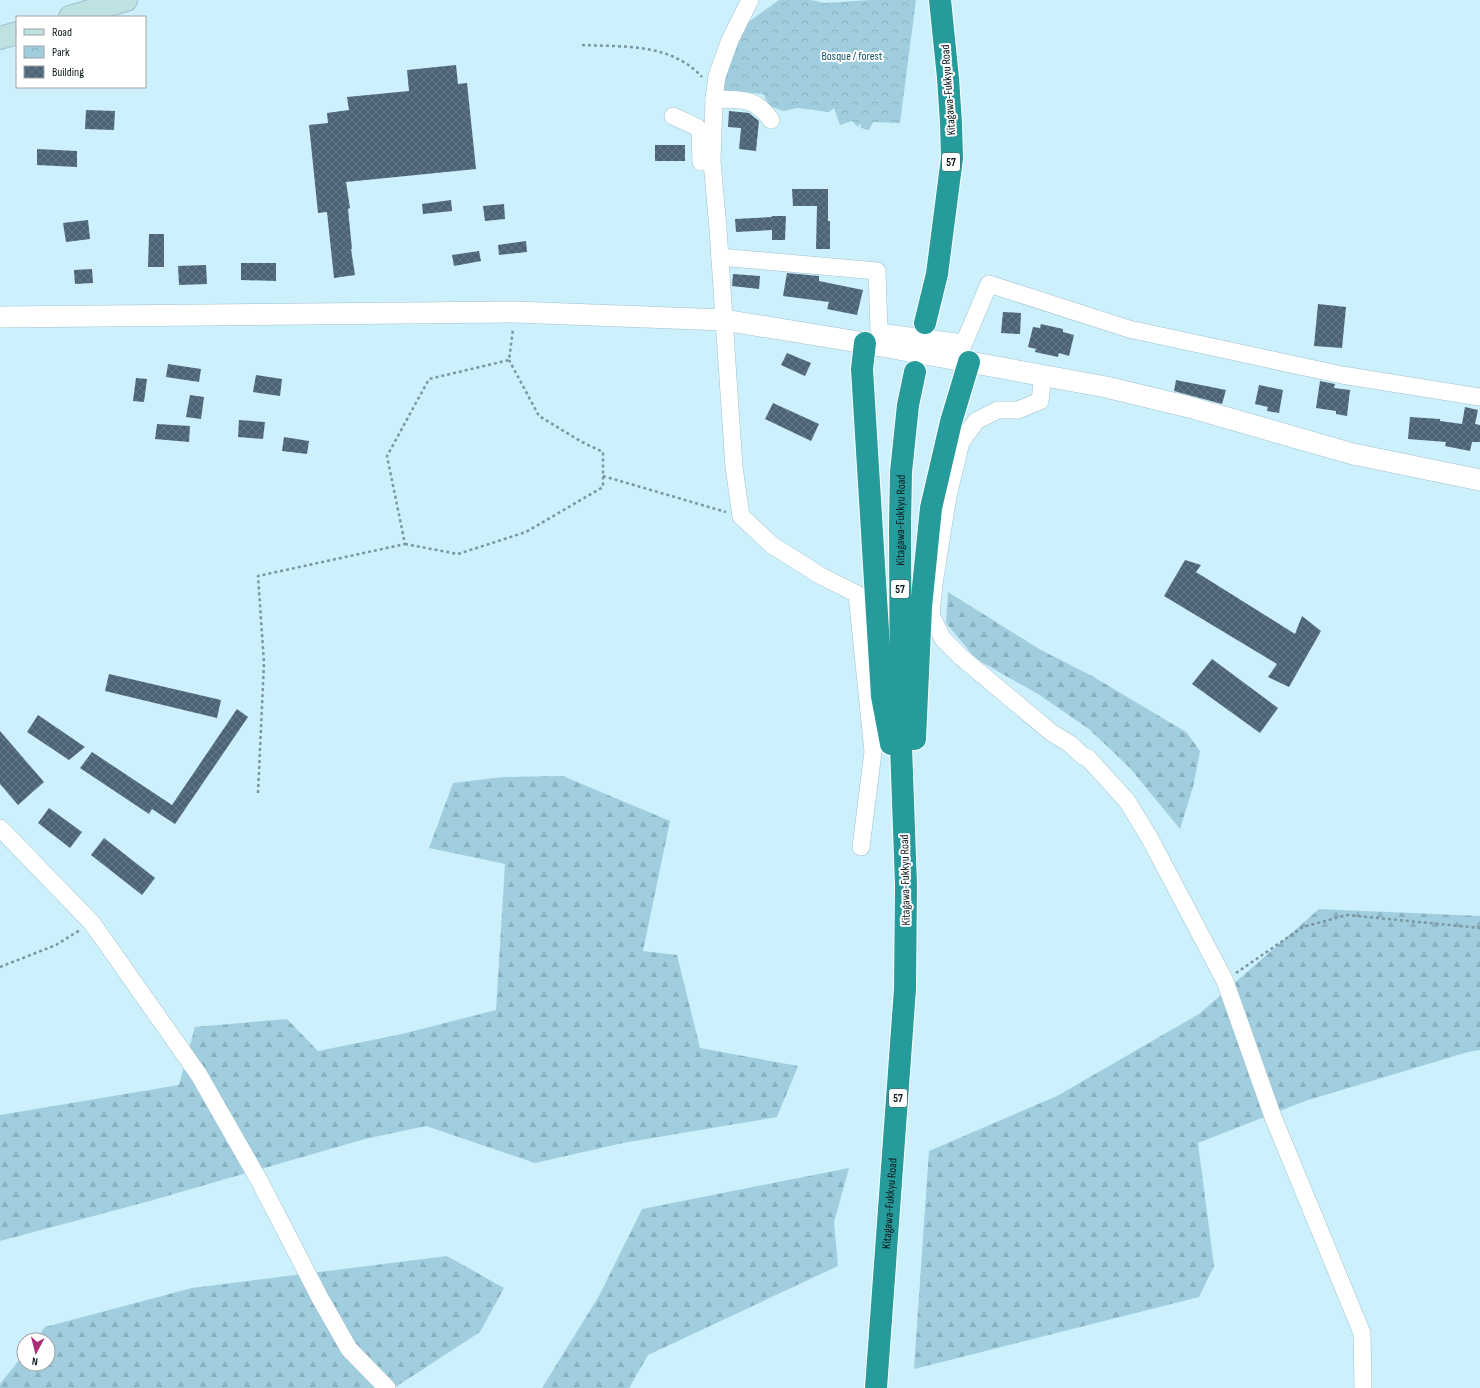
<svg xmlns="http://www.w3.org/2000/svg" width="1480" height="1388" font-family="'Sofia Sans Condensed',sans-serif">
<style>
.forest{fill:url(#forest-firs)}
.park{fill:url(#park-crowns)}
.building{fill:url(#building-cross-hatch)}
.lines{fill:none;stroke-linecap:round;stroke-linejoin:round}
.minor-casing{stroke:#a0c2ce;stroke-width:18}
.tertiary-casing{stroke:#a0c2ce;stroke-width:22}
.secondary-casing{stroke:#a0c2ce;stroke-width:24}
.motorway-casing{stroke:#fff;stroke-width:24}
.path{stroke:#7c969f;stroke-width:2.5;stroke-dasharray:3 3;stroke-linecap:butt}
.minor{stroke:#fff;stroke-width:17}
.tertiary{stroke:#fff;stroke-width:21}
.secondary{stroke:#bee1e1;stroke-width:22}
.motorway{stroke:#269b9b;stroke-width:22}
.labels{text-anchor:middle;stroke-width:4;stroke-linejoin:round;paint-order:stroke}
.shield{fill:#fff;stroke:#555e61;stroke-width:1}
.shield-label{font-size:11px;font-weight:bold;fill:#0c191d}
.park-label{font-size:12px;fill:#135668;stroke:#fff}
.street-label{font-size:12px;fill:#0c191d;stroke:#fff}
</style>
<defs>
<pattern id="forest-firs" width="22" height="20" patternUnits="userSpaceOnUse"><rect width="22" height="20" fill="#a1cede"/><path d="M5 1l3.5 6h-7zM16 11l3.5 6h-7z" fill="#89b0be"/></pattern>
<pattern id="park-crowns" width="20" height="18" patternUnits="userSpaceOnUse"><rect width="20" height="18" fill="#a1cede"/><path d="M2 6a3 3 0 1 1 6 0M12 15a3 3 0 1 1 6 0" fill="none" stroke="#89b0be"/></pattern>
<pattern id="building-cross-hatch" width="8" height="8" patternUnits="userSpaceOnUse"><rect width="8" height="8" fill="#4d6376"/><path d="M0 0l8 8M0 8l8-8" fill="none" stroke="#677987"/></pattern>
</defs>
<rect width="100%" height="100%" fill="#ccf0fc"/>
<g class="forest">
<path d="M 948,592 L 1041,650 L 1092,676 L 1186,732 L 1200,751 L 1193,787 L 1180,829 L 1129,767 L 1089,729 L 1038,694 L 976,659 L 946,623 Z"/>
<path d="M 563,776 L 670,821 L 643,951 L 677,955 L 700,1048 L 798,1066 L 777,1117 L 623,1143 L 535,1163 L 426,1126 L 365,1139 L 146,1202 L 0,1241 L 0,1115 L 179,1085 L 195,1027 L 287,1019 L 318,1051 L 402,1034 L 496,1010 L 505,864 L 429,848 L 453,783 L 503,777 Z"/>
<path d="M 1319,909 L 1480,916 L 1480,1050 L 1468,1052 L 1305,1101 L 1198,1143 L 1214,1266 L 1199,1297 L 914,1369 L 929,1151 L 1057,1096 L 1199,1014 Z"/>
<path d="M 849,1168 L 834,1222 L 838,1266 L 648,1355 L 629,1388 L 542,1388 L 599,1296 L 642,1209 Z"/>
<path d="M 447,1256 L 504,1288 L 480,1332 L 394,1388 L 0,1388 L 0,1384 L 24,1354 L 24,1364 L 48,1364 L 48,1340 L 35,1340 L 45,1327 L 192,1288 Z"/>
</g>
<path class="park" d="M 779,0 L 811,0 L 824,3 L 872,0 L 916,0 L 900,123 L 873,122 L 869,130 L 861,128 L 860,123 L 858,127 L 852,121 L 840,125 L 834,108 L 829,112 L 798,108 L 783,111 L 770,106 L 763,94 L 732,91 L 710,105 L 740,28 Z"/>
<g class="building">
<path d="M 456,65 L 458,84 L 467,83 L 476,169 L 346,182 L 350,208 L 348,209 L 352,249 L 351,249 L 355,275 L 334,278 L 327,212 L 318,213 L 309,125 L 328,123 L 327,113 L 349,110 L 347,97 L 409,91 L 407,70 Z"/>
<path d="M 86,110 L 115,111 L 114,130 L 85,129 Z"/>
<path d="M 729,111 L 749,113 L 759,121 L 756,151 L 739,149 L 741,128 L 728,127 Z"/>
<rect x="655" y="145" width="30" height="16"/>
<path d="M 37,149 L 77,151 L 77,167 L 37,165 Z"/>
<path d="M 792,189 L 828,189 L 828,221 L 830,221 L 830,249 L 816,249 L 817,206 L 793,206 Z"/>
<path d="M 451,200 L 452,211 L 423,214 L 422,204 Z"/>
<path d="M 504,204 L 505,219 L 485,221 L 483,206 Z"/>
<path d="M 772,216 L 786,216 L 785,240 L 772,240 L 772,230 L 736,232 L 735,219 L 772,217 Z"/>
<path d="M 88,220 L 90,239 L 66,242 L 63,223 Z"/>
<path d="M 149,234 L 164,234 L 164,267 L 148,267 Z"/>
<path d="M 526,241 L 527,252 L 499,255 L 498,245 Z"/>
<path d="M 479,251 L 481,261 L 454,266 L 452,255 Z"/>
<path d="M 241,263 L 276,263 L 276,281 L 241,280 Z"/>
<path d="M 206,265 L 207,284 L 179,285 L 178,266 Z"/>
<path d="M 92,269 L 93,283 L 75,284 L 74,270 Z"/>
<path d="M 787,273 L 819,276 L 819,281 L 863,290 L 857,315 L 827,309 L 829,302 L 783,296 Z"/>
<path d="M 733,274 L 760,276 L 759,289 L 732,286 Z"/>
<path d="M 1318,304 L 1346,307 L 1342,348 L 1314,346 Z"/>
<path d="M 1003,312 L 1021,313 L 1020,334 L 1001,333 Z"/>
<path d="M 1041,324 L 1063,329 L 1063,332 L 1074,335 L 1069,356 L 1059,353 L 1058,357 L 1035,352 L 1036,349 L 1028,347 L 1033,327 L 1040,328 Z"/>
<path d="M 787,353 L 811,363 L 805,376 L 781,365 Z"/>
<path d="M 168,364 L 201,369 L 199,382 L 166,377 Z"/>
<path d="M 256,375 L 282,379 L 280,396 L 253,392 Z"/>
<path d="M 136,378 L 147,379 L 144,402 L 133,401 Z"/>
<path d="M 1176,380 L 1226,390 L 1222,404 L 1174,391 Z"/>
<path d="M 1320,381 L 1335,384 L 1334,388 L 1350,390 L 1347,416 L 1336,414 L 1336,411 L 1316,408 Z"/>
<path d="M 1259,385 L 1283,390 L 1279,413 L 1267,411 L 1268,407 L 1255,404 Z"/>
<path d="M 190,395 L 204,397 L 201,419 L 186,417 Z"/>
<path d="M 773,403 L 819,424 L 811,441 L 765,419 Z"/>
<path d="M 1465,407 L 1478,410 L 1475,424 L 1480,425 L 1480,442 L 1472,442 L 1470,451 L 1445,446 L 1446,442 L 1408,439 L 1410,417 L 1440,419 L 1440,421 L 1462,424 Z"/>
<path d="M 239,420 L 265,422 L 263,439 L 238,437 Z"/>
<path d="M 157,424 L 190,426 L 189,442 L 155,439 Z"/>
<path d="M 284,437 L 309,441 L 307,454 L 282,451 Z"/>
<path d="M 1185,560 L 1201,565 L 1196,572 L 1295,634 L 1302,616 L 1321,631 L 1289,687 L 1268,677 L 1277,664 L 1164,596 Z"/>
<path d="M 1212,659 L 1278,708 L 1260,733 L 1192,684 Z"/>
<path d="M 109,674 L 221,700 L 217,718 L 105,691 Z"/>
<path d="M 237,709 L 248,717 L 175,824 L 152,809 L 149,814 L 80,768 L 92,752 L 172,805 Z"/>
<path d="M 38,715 L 85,747 L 69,760 L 27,732 Z"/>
<path d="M 0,731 L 44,782 L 18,805 L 0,784 Z"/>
<path d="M 49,808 L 82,832 L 70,848 L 38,823 Z"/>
<path d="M 104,838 L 155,878 L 142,895 L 91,855 Z"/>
</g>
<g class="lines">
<defs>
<g id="minor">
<path d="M 750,0 L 730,40 L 717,76 L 714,99 L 712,161 L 718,229 L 734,467 L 741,516 L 772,545 L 821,576 L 857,594 L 873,752 L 861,847"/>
<path d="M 714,99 C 741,100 754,96 771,120"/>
<path d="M 673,116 L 697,127 L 700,132 L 701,162 L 708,161"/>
<path d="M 720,257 L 877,271 L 879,332 L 964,343 L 989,284 L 1129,329 L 1342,375 L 1480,397"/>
<path d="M 1043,375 L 1040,401 L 1018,410 L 998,410 L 976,421 L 961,442 L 948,496 L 934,584 L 931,615 L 943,639 L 961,657 L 1052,733 L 1070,744 L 1083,756 L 1088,758 L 1127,801 L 1149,837 L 1225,981 L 1273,1117 L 1362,1333 L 1363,1388"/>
<path d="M 0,828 L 92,923 L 199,1075 L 260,1182 L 320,1298 L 349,1349 L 387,1388"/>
</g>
<path id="tertiary" d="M 0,317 L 515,312 L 724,320 L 865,343 L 1106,387 L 1189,407 L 1353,454 L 1480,480"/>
<g id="secondary">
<path d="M 70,17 L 126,0"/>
<path d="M 0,38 L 17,33"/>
</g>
<g id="motorway">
<path d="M 925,323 L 937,274 L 952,158 L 951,123 L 948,78 L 940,0"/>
<path d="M 865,343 L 862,369 L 882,696 L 891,744"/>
<path d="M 915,739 L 921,607 L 931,508 L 951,422 L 969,362"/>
<path id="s1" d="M 876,1388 L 905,989 L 906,885 L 901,746 L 900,526 L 901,472 L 908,405 L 915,372"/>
</g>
</defs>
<use href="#minor" class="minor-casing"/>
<use href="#tertiary" class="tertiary-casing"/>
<use href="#secondary" class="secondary-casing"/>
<use href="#motorway" class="motorway-casing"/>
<g class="path">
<path d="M 582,45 C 624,47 671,43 702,77"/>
<path d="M 603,476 L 726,512"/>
<path d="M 405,544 L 458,554 L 526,532 L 603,487 L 603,452 L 582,442 L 539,416 L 509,360"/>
<path d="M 258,793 L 264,663 L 258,576 L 405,544 L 387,456 L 429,379 L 509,360 L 513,329"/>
<path d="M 0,967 L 56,945 L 80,930"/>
<path d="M 1236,973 L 1303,927 L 1347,915 L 1480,928"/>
</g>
<use href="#minor" class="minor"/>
<use href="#tertiary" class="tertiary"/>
<use href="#secondary" class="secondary"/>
<use href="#motorway" class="motorway"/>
</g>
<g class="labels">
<g class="shield">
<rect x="942" y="153" width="18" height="18" rx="3"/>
<rect x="891" y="580" width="18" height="18" rx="3"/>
<rect x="889" y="1089" width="18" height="18" rx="3"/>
</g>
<g class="shield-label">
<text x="951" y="166">57</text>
<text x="900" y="593">57</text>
<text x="898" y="1102">57</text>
</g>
<g class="park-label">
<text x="852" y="60">Bosque / forest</text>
</g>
<g class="street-label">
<text transform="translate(948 90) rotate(-94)" y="4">Kitagawa-Fukkyu Road</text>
<text dy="4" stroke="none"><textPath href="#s1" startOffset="869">Kitagawa-Fukkyu Road</textPath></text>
<text transform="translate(905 880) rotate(-91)" y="4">Kitagawa-Fukkyu Road</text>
<text dy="4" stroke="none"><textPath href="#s1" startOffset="185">Kitagawa-Fukkyu Road</textPath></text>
</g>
</g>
<rect x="16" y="16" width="130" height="72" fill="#ffffff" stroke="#9ea3a5"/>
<rect x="24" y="29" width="20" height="6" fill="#bee1e1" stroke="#9ea3a5"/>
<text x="52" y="36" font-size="12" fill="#0c191d">Road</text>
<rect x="24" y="46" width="20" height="12" fill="url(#park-crowns)" stroke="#9ea3a5"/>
<text x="52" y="56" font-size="12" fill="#0c191d">Park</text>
<rect x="24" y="66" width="20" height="12" fill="url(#building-cross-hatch)" stroke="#9ea3a5"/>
<text x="52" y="76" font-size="12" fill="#0c191d">Building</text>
<g transform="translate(36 1352) rotate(187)"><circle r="19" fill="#ffffff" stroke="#9ea3a5"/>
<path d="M0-3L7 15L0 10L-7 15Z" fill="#ad2c77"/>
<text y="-6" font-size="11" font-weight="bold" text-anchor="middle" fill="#0c191d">N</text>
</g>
</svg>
